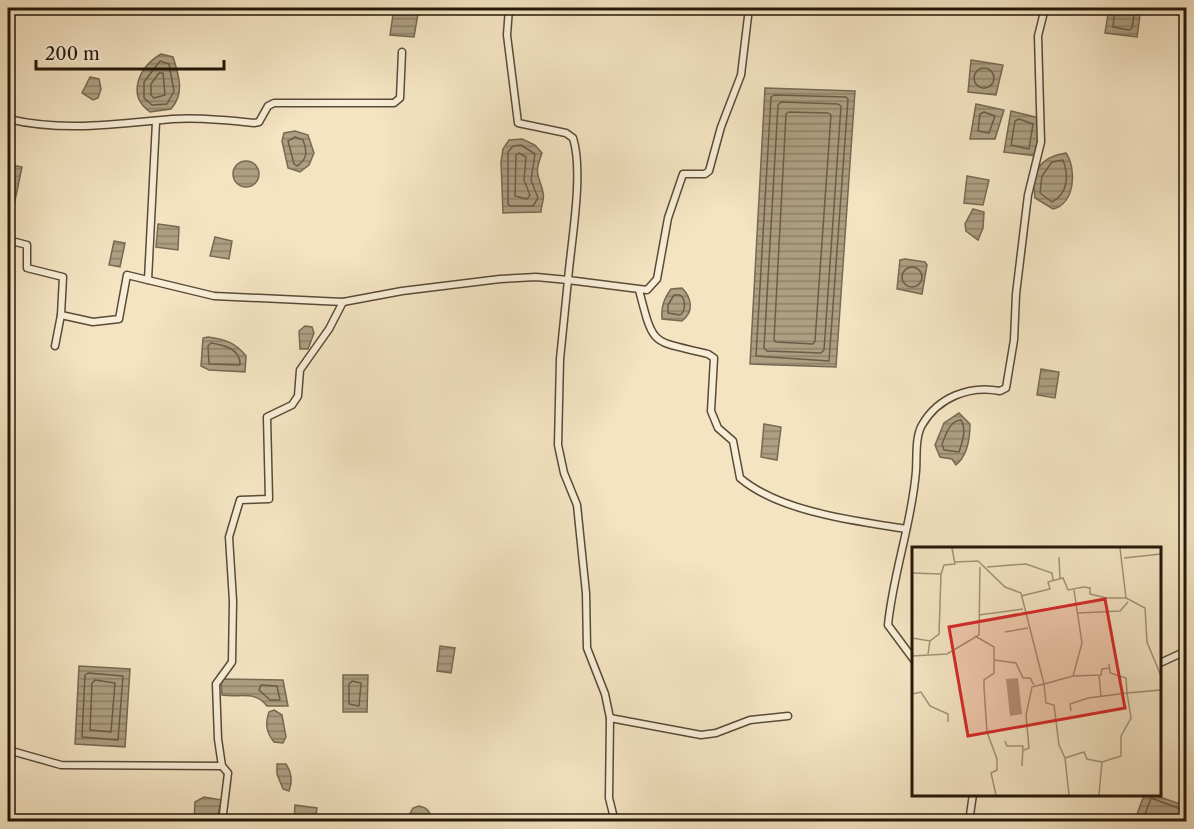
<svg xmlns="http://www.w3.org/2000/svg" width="1194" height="829" font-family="'Libre Caslon Text',serif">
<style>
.water{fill:url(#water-rules);stroke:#776952;stroke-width:1.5}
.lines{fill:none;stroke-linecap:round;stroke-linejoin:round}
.shore{stroke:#6a5c46;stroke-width:1.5}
.street-casing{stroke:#594b37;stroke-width:9}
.street{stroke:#f8edd7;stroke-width:6}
.inset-road{fill:none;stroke:#a19278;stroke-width:1.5}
.view{fill:#d62828;fill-opacity:0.15;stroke:#d62828;stroke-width:3}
.inset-edge{fill:none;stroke:#251809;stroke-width:3}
</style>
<defs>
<pattern id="water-rules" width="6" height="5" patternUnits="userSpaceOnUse" patternTransform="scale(1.5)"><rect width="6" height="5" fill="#ae9f83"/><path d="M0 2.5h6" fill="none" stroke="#8d8169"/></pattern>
</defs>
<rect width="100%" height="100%" fill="#f4e4c2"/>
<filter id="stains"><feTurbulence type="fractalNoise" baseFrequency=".00333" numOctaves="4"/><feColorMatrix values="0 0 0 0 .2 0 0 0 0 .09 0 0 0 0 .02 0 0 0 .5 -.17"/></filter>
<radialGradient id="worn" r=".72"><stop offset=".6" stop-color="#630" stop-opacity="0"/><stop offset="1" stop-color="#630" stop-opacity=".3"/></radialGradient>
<g class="water">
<path d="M 394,8 L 419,8 L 414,37 L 390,35 Z"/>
<path d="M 1109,8 L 1141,8 L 1137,37 L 1105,33 Z"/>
<path d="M 161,54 L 173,57 C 179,76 185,93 171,109 L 150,112 C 126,95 139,67 161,54 Z"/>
<path d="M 971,60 L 1003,65 L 996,95 L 968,92 Z"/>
<path d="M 90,77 L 99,79 L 101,89 L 98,98 L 93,100 L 82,93 Z"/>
<path d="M 765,88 L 855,91 L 836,367 L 750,364 Z"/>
<path d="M 976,104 L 1004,110 L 995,139 L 970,139 Z"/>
<path d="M 1011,111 L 1040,118 L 1036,156 L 1004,152 Z"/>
<path d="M 295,131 L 308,135 L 314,153 L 309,165 L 300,172 L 288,168 L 282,141 L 284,133 Z"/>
<path d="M 522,139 L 535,145 L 542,153 C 534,175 538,172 543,192 C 545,199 541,205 541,212 L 503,213 L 501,162 L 503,149 L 509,140 Z"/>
<path d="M 1066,153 C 1077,169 1075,204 1053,209 L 1035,198 C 1031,171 1040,157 1066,153 Z"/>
<circle cx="246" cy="174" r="13"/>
<path d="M 8,164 L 22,167 L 12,215 L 8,214 Z"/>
<path d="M 967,176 L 989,180 L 983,205 L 964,203 Z"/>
<path d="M 973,209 L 984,212 L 983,228 L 978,240 L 966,231 L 965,224 Z"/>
<path d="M 158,224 L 179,227 L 178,250 L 156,247 Z"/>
<path d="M 215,237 L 232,241 L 229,259 L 210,256 Z"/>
<path d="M 114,241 L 125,243 L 120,267 L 109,265 Z"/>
<path d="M 905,259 L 925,262 L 927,265 L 922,294 L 897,289 L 900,260 Z"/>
<path d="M 682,288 C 692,298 694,312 682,321 L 662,319 C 661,306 664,299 671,289 Z"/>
<path d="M 305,326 L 312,327 L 314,333 L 308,349 L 300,349 L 299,331 Z"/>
<path d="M 208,337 C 225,339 236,343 246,356 L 245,372 L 209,370 L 201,366 L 203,338 Z"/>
<path d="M 1041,369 L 1059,372 L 1055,398 L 1037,395 Z"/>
<path d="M 959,413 L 970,424 C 970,439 968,455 956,465 L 952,459 L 940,457 L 935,445 L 944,423 Z"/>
<path d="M 764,424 L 781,427 L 777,460 L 761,457 Z"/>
<path d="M 440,646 L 455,648 L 451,673 L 437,671 Z"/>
<path d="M 79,666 L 130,669 L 125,747 L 75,744 Z"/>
<path d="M 343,675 L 368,675 L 367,712 L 343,712 Z"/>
<path d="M 221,679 L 283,680 L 288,706 L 267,706 C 255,690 240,698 222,695 Z"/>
<path d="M 274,710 L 282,715 L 286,737 L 283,743 L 274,742 C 266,732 265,724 269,712 Z"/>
<path d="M 277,764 L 286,764 C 292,773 293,781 289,791 L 283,789 L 277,774 Z"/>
<path d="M 1144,795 L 1154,795 L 1186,806 L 1184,821 L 1137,821 L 1136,817 Z"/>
<path d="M 204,797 L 222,800 L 216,821 L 194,821 L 195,802 Z"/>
<path d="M 295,805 L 317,808 L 315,821 L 294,819 Z"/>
<path d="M 419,806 C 428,808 431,812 431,821 L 409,821 L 408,817 L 413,808 Z"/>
</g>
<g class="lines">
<g class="shore">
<path d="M 1115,8 L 1113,27 L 1129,30 L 1132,28 L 1135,8"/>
<path d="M 160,61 L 169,64 L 174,91 L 167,104 L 152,105 L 144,98 L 144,82 Z"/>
<circle cx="984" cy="78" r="10"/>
<path d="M 163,73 L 165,95 L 154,98 L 151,95 L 151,84 L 159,73 Z"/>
<path d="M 774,95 L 846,97 L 848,99 L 829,361 L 756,356 L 771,97 Z"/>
<path d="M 781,102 L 838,104 L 841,106 L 824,350 L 821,353 L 767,351 L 764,348 L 778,105 Z"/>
<path d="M 789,112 L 828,113 L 831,115 L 815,341 L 813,344 L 776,342 L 774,340 L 786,114 Z"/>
<path d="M 984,112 L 995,116 L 989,133 L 978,131 L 980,114 Z"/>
<path d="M 1019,119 L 1033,124 L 1029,149 L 1011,145 L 1015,121 Z"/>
<path d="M 295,137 L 303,140 C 307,151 308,159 297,166 L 294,164 L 288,141 Z"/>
<path d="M 521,145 L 535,154 L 531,180 L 538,198 L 533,206 L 510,206 L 508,204 L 508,152 L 513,146 Z"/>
<path d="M 519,153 L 526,157 L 524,180 L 530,195 L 527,199 L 515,196 L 516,155 Z"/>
<path d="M 1063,160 C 1069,175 1068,194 1052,202 L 1040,193 L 1042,176 L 1052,162 Z"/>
<circle cx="912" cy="277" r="10"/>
<path d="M 674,295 L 680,295 C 686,299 686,311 680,315 L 668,313 L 668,305 Z"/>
<path d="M 211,343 C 224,345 241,349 240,365 L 209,364 L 208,346 Z"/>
<path d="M 961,420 C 967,430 962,442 959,452 L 944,450 L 942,444 C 946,435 949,421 961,420 Z"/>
<path d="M 88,673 L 123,676 L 118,740 L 82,737 L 85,675 Z"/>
<path d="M 95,680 L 115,683 L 111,732 L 90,730 L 92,683 Z"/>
<path d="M 352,681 L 361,683 L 359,706 L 349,704 L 349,684 Z"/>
<path d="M 261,685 L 277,686 L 280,700 L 270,700 L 259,690 Z"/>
<path d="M 1142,822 L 1151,798 L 1186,811"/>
</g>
<defs>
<g id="street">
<path d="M 509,8 L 507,35 L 518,123 L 566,133 L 573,138 C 584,173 571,242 568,280 L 647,290 L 657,279 L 668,218 L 683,174 L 705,174 L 709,171 L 721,127 L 741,75 L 749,8"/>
<path d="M 8,119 C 64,132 115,124 172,119 C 198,117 228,120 254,123 L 259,122 L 268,106 L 274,103 L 394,103 L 400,98 L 402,52"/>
<path d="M 8,240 L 27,245 L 27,268 L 63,277 L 61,315 L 55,346"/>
<path d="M 148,280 L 156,122"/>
<path d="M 639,290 C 654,348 651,340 708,354 L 714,358 L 711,411 L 718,428 L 733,441 L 740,478 C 780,512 856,521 906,529"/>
<path d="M 61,315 L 93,322 L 119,319 L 127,275 L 214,296 L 343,302 L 402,291 L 500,279 L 536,277 L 568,280 L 560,359 L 558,445 L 564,473 L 577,505 L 586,593 L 587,648 L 605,694 L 610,718 L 609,798 L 615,822"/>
<path d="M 914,660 L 888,625 C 893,573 912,523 916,471 C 917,457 915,437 922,425 C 938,397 970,385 1000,391 L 1006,388 L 1014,340 L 1016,294 L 1028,195 L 1041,142 L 1038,36 L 1045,8"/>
<path d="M 1160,663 L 1186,651"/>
<path d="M 610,718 L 701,735 L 716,733 L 750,720 L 788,716"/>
<path d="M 8,750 L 61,765 L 222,766"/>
<path d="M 222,822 L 228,773 L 222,766 L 218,739 L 216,684 L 232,662 L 233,601 L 229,537 L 240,500 L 269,499 L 267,417 L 292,405 L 298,396 L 300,370 L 329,329 L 343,302"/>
<path d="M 969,822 L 973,794"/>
</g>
</defs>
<use href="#street" class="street-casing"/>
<use href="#street" class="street"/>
</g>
<g transform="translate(912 547)">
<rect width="249" height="249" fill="#f4e4c2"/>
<path d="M 106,131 L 110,167 L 98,169 L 94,132 Z" fill="#ae9f83"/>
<path class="inset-road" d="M 208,1 L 214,51 L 233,61 L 235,95 L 249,129M 147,10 L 148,32M 212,11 L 249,7M 43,15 L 66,14 L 93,40 L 109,46 L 132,137 L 161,129 L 189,128 L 190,122 L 197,121M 75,20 L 114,17 L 140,26 L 141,33M 0,26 L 29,27M 109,49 L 138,42 L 136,35 L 151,31 L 156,43 L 172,40 L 178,41 L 178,47 L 194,51 L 214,51M 166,66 L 208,64 L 216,55M 67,68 L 111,62M 93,85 L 116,81M 63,89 L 82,100 L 82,126 L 72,133 L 72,140 L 75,185 L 85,212 L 85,223 L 79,226 L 84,248M 0,91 L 18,94M 16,107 L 18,94 L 27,87 L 29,27 L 32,18 L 43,17 L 40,1M 0,109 L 35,107 L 67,88 L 68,20M 82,113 L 104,116 L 111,131 L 118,131 L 122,138M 187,128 L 189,149M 161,129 L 170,96 L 162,43M 0,147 L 9,145 L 18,159 L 36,167 L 36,175M 159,164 L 158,157 L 176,151 L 215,146 L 214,131 L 198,126 L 197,117M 93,194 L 95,199 L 111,199 L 110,219M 112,203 L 117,201 L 114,168 L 120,140 L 132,137 L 134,156 L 142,158 L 147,198 L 153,211M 157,248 L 153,211 L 172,205 L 175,212 L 190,215M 187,248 L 190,215 L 209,209 L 209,189 L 219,171 L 215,146 L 249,143"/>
<path class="view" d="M 193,52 L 213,161 L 56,189 L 37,80 Z"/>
<rect width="249" height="249" class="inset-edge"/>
</g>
<rect width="1194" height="829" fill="none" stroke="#f4e4c2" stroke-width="30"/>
<rect x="9" y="9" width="1176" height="811" fill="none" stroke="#251809" stroke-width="3"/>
<rect x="15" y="15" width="1164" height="799" fill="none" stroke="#251809" stroke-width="1.5"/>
<path d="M36 60v9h188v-9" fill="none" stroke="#251809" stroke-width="3"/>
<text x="45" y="60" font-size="18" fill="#251809" stroke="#f8edd7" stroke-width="4.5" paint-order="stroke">200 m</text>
<rect width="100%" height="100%" filter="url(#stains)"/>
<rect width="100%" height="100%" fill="url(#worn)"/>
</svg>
